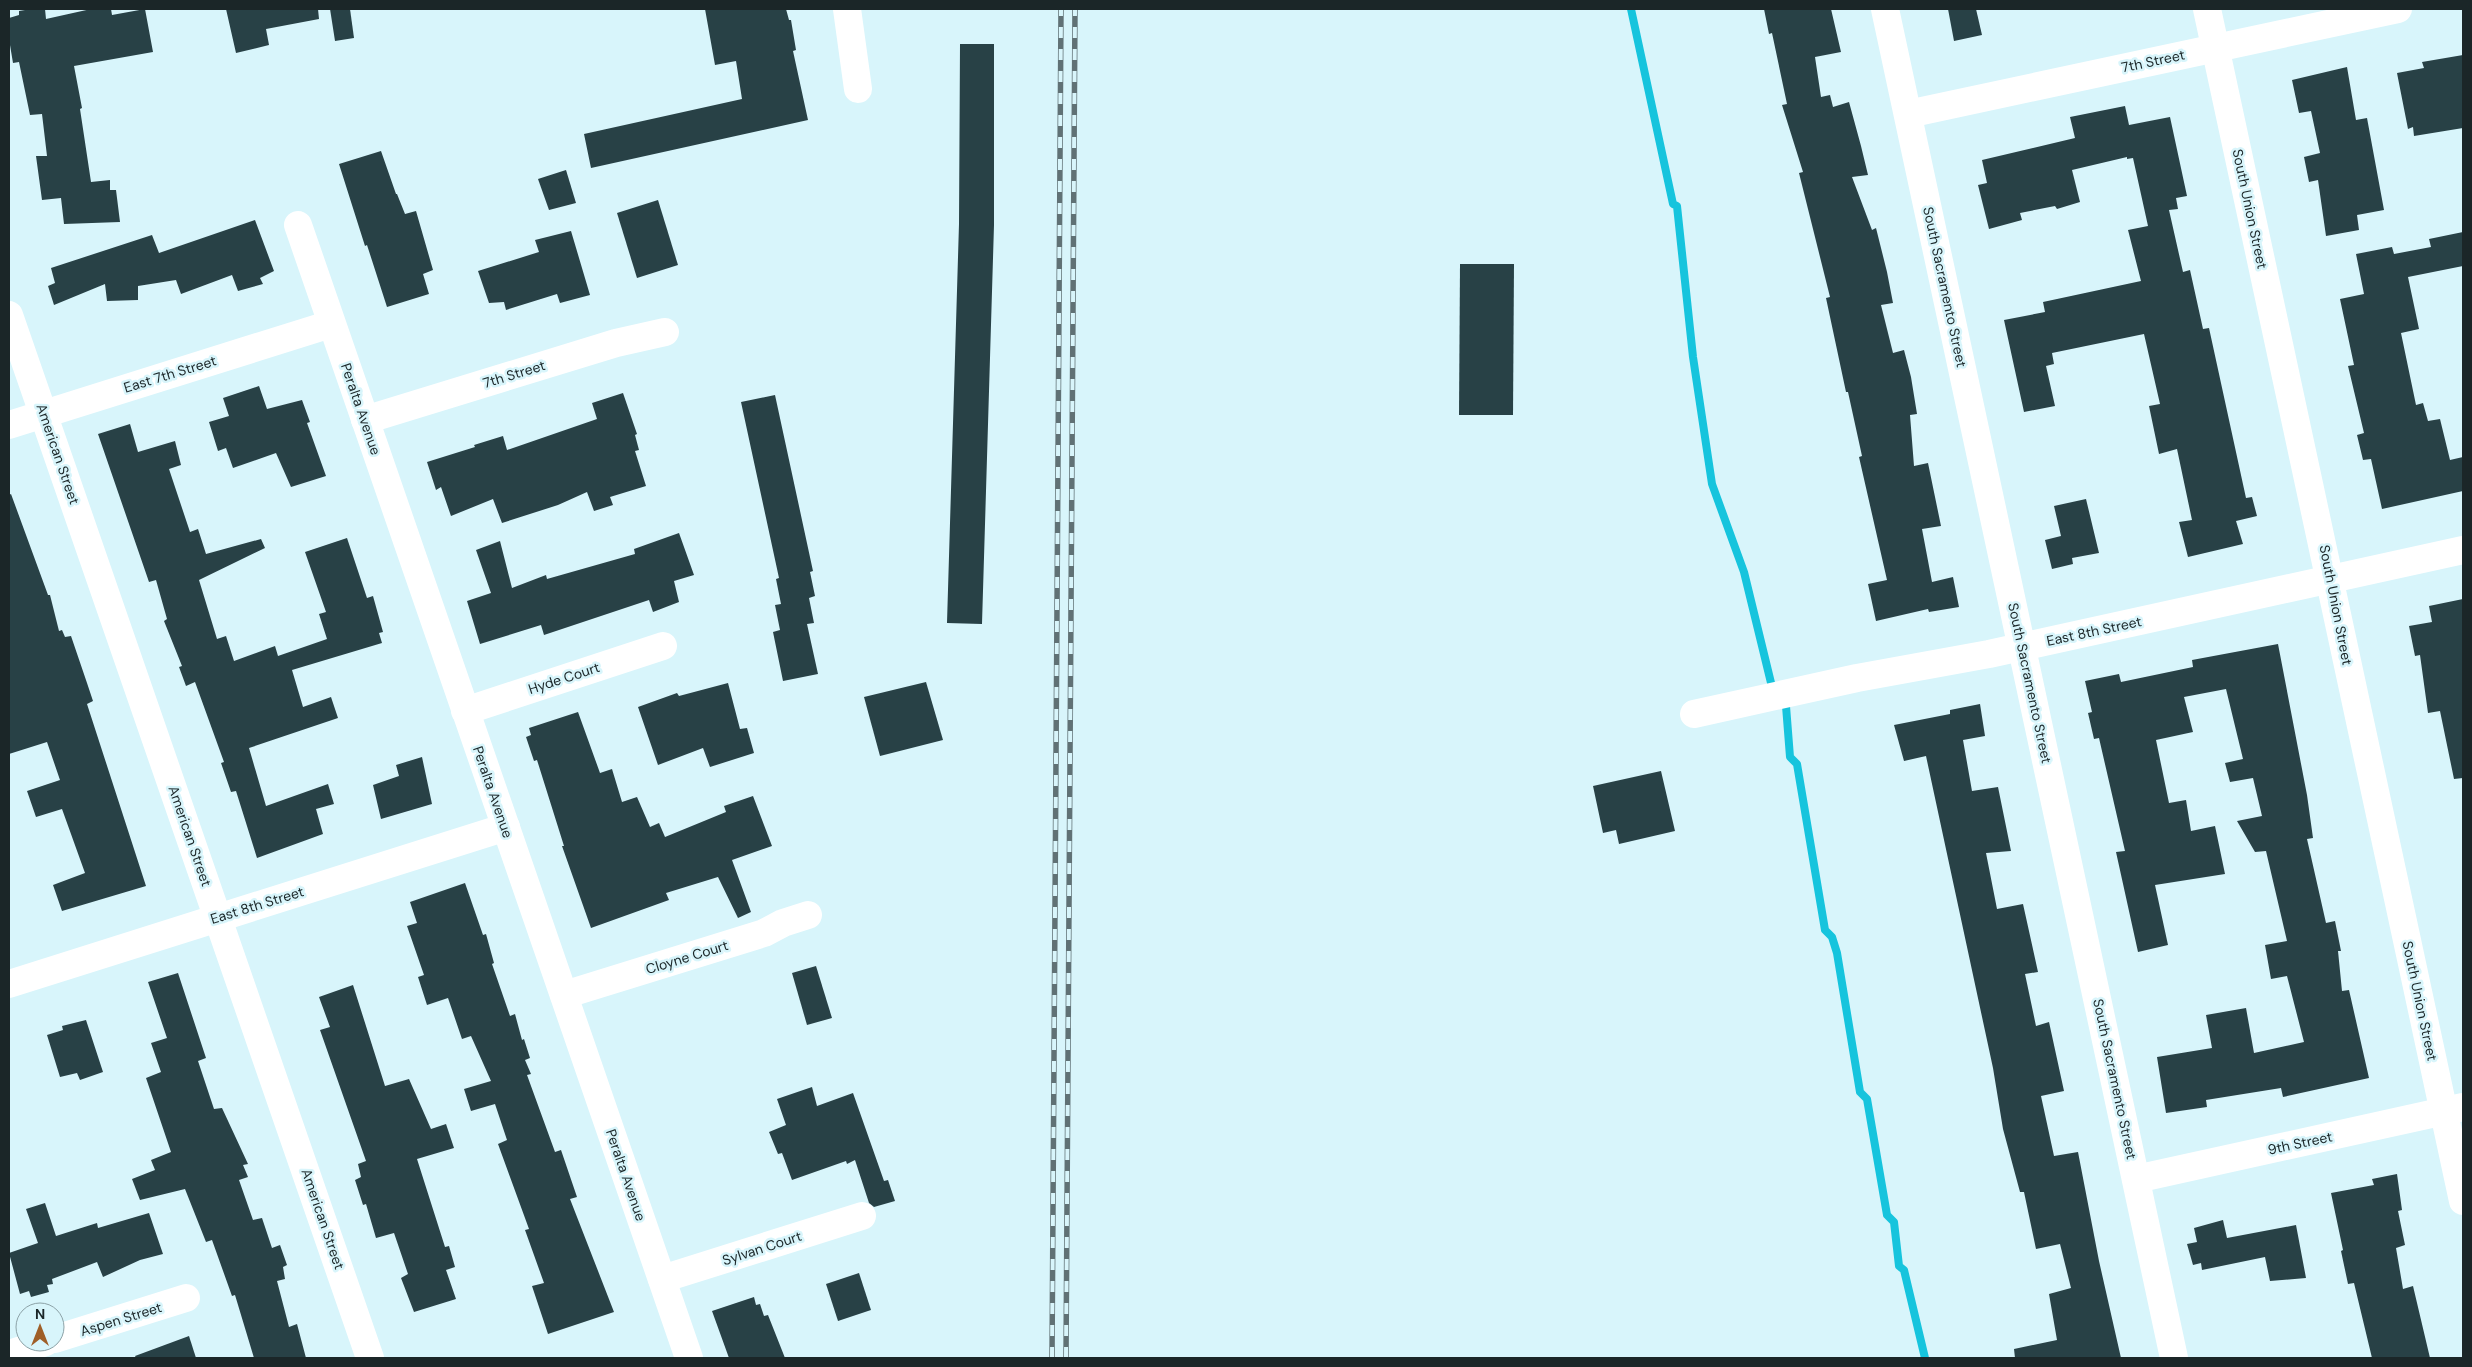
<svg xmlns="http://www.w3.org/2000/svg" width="2472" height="1367" font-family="'DM Sans',sans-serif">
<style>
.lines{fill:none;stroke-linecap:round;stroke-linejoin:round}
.stream{stroke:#16c4dd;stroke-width:8}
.building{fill:#284146}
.minor{stroke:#fff;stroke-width:28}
.rail-casing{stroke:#607175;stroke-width:5.5}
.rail{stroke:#d8f5fb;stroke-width:4;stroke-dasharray:11;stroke-linecap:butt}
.labels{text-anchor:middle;stroke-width:5;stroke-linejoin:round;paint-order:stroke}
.street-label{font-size:14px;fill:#1b2628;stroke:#d8f5fb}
</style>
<rect width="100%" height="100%" fill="#d8f5fb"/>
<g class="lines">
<g class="stream">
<path d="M 1631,9 L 1673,204 L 1677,206 L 1693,357 L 1712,484 L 1744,572 L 1773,691"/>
<path d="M 1781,702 L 1786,706 L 1790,757 L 1797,764 L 1825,930 L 1832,937 L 1837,953 L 1860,1092 L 1867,1099 L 1887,1215 L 1894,1222 L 1899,1266 L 1904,1270 L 1925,1358"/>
</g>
</g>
<g class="building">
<path d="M 31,9 L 45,9 L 46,19 L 91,9 L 111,9 L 112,15 L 145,9 L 153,52 L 74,66 L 82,108 L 80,109 L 91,182 L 110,180 L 110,190 L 116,190 L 120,222 L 64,224 L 61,198 L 42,200 L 36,156 L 47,156 L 42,114 L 30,115 L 19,62 L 13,63 L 9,39 L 9,18 L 19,15 L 19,11 Z"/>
<path d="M 226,9 L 318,9 L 319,19 L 266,29 L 269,45 L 236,53 Z"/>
<path d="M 330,9 L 350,9 L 354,38 L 335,41 Z"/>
<path d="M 705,9 L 786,9 L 789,20 L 791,20 L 796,50 L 793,51 L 808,120 L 591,168 L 584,134 L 742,99 L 736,61 L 715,65 Z"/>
<path d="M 1764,9 L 1831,9 L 1841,52 L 1815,57 L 1821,97 L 1830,95 L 1833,107 L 1849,102 L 1861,146 L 1868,175 L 1852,177 L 1872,230 L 1876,228 L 1887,272 L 1893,303 L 1881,305 L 1893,353 L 1904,350 L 1911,377 L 1917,414 L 1910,415 L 1914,466 L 1928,463 L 1941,526 L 1922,529 L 1932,582 L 1953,577 L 1959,607 L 1929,612 L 1928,609 L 1876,621 L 1868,584 L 1887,580 L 1859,457 L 1862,456 L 1848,392 L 1846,392 L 1826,298 L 1830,297 L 1799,173 L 1803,172 L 1782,105 L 1787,104 L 1772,33 L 1769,34 Z"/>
<path d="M 1948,9 L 1976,9 L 1982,35 L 1954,41 Z"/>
<path d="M 960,44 L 994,44 L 994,225 L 982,624 L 947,623 L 959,224 Z"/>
<path d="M 2463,55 L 2463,128 L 2414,136 L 2413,127 L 2408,129 L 2397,73 L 2424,68 L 2422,62 Z"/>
<path d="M 2347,67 L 2356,120 L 2367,118 L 2384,210 L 2357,215 L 2359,230 L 2326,236 L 2318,180 L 2309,182 L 2304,157 L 2320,153 L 2311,111 L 2299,113 L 2292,80 Z"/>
<path d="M 2125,106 L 2129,125 L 2170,117 L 2187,196 L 2176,198 L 2178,209 L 2169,210 L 2183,272 L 2190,270 L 2203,329 L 2209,328 L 2246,498 L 2252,497 L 2257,516 L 2236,521 L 2243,544 L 2188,557 L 2179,522 L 2192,520 L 2177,449 L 2159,454 L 2149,406 L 2160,404 L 2144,334 L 2052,353 L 2054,364 L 2046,366 L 2055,406 L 2024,412 L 2004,320 L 2045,312 L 2043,302 L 2141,281 L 2128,230 L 2148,226 L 2133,158 L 2127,159 L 2127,157 L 2072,170 L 2080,202 L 2057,209 L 2055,206 L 2020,213 L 2022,220 L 1989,229 L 1978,185 L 1987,183 L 1982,160 L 2075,138 L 2070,117 Z"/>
<path d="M 381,151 L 396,194 L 397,194 L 405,214 L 416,211 L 433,270 L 423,274 L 429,294 L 387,307 L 367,245 L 365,246 L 339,164 Z"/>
<path d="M 566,170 L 576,203 L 549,210 L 538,179 Z"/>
<path d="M 658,200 L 678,265 L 637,278 L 617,213 Z"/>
<path d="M 255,220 L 274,271 L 260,278 L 263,284 L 238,291 L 232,275 L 181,294 L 176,280 L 138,286 L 138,300 L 107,301 L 105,284 L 54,305 L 48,286 L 55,283 L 51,268 L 152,235 L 159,253 Z"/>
<path d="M 571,231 L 590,295 L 560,303 L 557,294 L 506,310 L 504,302 L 489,303 L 478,271 L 539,252 L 535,240 Z"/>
<path d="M 2463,232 L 2463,266 L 2408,277 L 2419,329 L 2401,333 L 2416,405 L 2423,403 L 2428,421 L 2440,419 L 2450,460 L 2463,457 L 2463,491 L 2382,509 L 2371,459 L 2363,460 L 2357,435 L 2364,433 L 2348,366 L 2354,365 L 2340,299 L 2364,294 L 2356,254 L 2392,247 L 2394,254 L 2431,247 L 2429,239 Z"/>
<path d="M 1460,264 L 1514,264 L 1513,415 L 1459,415 Z"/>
<path d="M 259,386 L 267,409 L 302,400 L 310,422 L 307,423 L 326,476 L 291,487 L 276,453 L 233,468 L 226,448 L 218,451 L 209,422 L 229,416 L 223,398 Z"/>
<path d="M 623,393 L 637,434 L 635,435 L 639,450 L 635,451 L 646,486 L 610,497 L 613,505 L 594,511 L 587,492 L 558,505 L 502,523 L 493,499 L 451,516 L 441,487 L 436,490 L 427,462 L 475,447 L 474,445 L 503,436 L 507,450 L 597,419 L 592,403 Z"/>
<path d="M 775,395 L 813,571 L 810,572 L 815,596 L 809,598 L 814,623 L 807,624 L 818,674 L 783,681 L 773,632 L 780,630 L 775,605 L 781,604 L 776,579 L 779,578 L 741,402 Z"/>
<path d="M 130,424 L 138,452 L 175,441 L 181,465 L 169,469 L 190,532 L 198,529 L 206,554 L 261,539 L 265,548 L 199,580 L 217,639 L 226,636 L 234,661 L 275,646 L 278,656 L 327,639 L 319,614 L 326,612 L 305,552 L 347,538 L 367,598 L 373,596 L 383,632 L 379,633 L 382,643 L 292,670 L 303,707 L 331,697 L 338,718 L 249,748 L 266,806 L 328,784 L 334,804 L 316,809 L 323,834 L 257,858 L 236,791 L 231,792 L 221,763 L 224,762 L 195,682 L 186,686 L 179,667 L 182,666 L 164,621 L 167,619 L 156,580 L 149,582 L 98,434 Z"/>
<path d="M 11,494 L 48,595 L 50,595 L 59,631 L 62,630 L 65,637 L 71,636 L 87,683 L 93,701 L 87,704 L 146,886 L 62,911 L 53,885 L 85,873 L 62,809 L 36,817 L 27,791 L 60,780 L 47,742 L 9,754 L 9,495 Z"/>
<path d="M 2086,499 L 2099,553 L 2072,558 L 2073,564 L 2052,569 L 2045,540 L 2061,536 L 2054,506 Z"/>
<path d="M 679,533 L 694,575 L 674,581 L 679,602 L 653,612 L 649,600 L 544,635 L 541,625 L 480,644 L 467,601 L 491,593 L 476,550 L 500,541 L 512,588 L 546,575 L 547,579 L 635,554 L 634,549 Z"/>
<path d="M 2463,599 L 2463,778 L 2454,779 L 2440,711 L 2428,713 L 2420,655 L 2415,656 L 2409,626 L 2432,622 L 2429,606 Z"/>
<path d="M 2278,644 L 2307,795 L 2313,838 L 2307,839 L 2326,923 L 2335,921 L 2341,951 L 2338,951 L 2342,991 L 2349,990 L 2369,1078 L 2283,1097 L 2281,1088 L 2206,1100 L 2207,1107 L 2166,1113 L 2157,1057 L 2212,1048 L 2206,1015 L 2246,1008 L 2254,1053 L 2304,1042 L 2287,976 L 2271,979 L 2265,945 L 2287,941 L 2266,851 L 2255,852 L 2237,821 L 2262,816 L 2253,778 L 2230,782 L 2225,763 L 2243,759 L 2226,689 L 2184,697 L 2193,732 L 2156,740 L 2169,803 L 2186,800 L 2191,831 L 2215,826 L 2225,874 L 2155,885 L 2168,945 L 2138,952 L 2116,852 L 2125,851 L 2099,738 L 2094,739 L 2088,713 L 2092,712 L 2085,681 L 2119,674 L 2121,682 L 2193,667 L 2192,660 Z"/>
<path d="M 926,682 L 943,740 L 880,756 L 864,697 Z"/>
<path d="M 728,683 L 740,729 L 747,728 L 754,753 L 710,767 L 703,748 L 658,765 L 638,707 L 677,693 L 679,696 Z"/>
<path d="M 1980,704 L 1985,736 L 1963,740 L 1972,791 L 1998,787 L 2011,851 L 1986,853 L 1997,909 L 2023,904 L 2038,972 L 2025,974 L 2036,1026 L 2049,1022 L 2064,1091 L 2041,1096 L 2054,1156 L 2078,1152 L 2099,1261 L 2121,1358 L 2015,1358 L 2014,1349 L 2057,1340 L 2049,1294 L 2071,1288 L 2060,1244 L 2036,1249 L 2024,1192 L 2020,1192 L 2003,1129 L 1993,1068 L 1926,756 L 1904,761 L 1894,725 L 1950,714 L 1950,710 Z"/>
<path d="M 578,712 L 600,773 L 612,769 L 622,802 L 637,797 L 650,827 L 659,823 L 665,837 L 726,812 L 724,806 L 753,796 L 772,846 L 732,860 L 751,912 L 738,918 L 718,877 L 666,893 L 669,900 L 591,928 L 562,846 L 564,846 L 537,760 L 534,761 L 526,737 L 531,735 L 529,728 Z"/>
<path d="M 422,757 L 432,804 L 381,819 L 373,785 L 399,776 L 396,765 Z"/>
<path d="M 1661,771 L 1675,831 L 1619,844 L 1616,830 L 1603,833 L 1593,786 Z"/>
<path d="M 465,883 L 483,935 L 486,934 L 494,963 L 492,964 L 510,1016 L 515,1014 L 522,1040 L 524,1039 L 530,1058 L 525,1060 L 531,1074 L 527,1075 L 555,1152 L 561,1150 L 577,1197 L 570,1199 L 614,1312 L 548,1334 L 532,1286 L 544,1283 L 525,1230 L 529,1229 L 498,1144 L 507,1140 L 495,1104 L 471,1111 L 464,1089 L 491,1081 L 471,1036 L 462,1039 L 448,998 L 427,1005 L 418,977 L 424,975 L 407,926 L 417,923 L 410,902 Z"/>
<path d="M 816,966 L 832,1018 L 807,1025 L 792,973 Z"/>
<path d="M 178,973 L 206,1058 L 198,1061 L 214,1109 L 222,1108 L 248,1164 L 243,1165 L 248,1177 L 239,1180 L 253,1220 L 262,1218 L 272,1248 L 280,1245 L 287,1265 L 283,1267 L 285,1279 L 277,1281 L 289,1327 L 297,1324 L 306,1358 L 254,1358 L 235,1295 L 232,1296 L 212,1240 L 206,1242 L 185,1189 L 140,1200 L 132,1179 L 155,1170 L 151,1160 L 171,1152 L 146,1078 L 161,1072 L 151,1043 L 167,1038 L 148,982 Z"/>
<path d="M 353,985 L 385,1086 L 409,1079 L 431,1129 L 446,1124 L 454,1148 L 417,1159 L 445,1247 L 449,1246 L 455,1267 L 446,1270 L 456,1299 L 414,1312 L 401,1278 L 408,1274 L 394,1233 L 376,1238 L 366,1204 L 363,1205 L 355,1180 L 361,1177 L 358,1164 L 366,1161 L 320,1030 L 330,1027 L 319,997 Z"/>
<path d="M 86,1020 L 103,1072 L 80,1080 L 77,1073 L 60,1077 L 47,1035 L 63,1030 L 62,1026 Z"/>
<path d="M 812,1087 L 817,1106 L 853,1093 L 884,1181 L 888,1180 L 895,1201 L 874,1207 L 869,1203 L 855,1160 L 847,1164 L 846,1161 L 792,1180 L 782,1153 L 778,1154 L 769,1132 L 786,1125 L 777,1099 Z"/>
<path d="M 2397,1174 L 2402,1210 L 2398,1211 L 2405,1245 L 2396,1248 L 2403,1289 L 2413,1286 L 2430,1358 L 2372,1358 L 2354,1283 L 2348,1284 L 2341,1251 L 2343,1250 L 2331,1193 L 2374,1185 L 2372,1179 Z"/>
<path d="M 45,1203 L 56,1236 L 97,1223 L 98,1228 L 149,1213 L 163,1254 L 140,1260 L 103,1277 L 97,1262 L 52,1279 L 53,1284 L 47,1285 L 49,1292 L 31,1297 L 29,1291 L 20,1294 L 9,1253 L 38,1243 L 26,1209 Z"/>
<path d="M 2223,1220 L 2227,1238 L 2296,1225 L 2306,1278 L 2270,1281 L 2265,1257 L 2202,1270 L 2201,1263 L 2193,1265 L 2187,1244 L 2197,1242 L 2194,1228 Z"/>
<path d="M 859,1273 L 871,1310 L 838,1321 L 826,1284 Z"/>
<path d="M 754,1297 L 756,1305 L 760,1304 L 764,1316 L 768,1315 L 785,1358 L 729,1358 L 712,1311 Z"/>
<path d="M 189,1336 L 196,1358 L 136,1358 L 135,1356 Z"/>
</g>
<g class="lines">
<g class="minor">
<path d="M 847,9 L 858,89"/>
<path d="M 1885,9 L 2174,1358"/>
<path d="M 2207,9 L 2463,1201"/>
<path d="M 1908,114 L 2398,9"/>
<path d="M 298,225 L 689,1358"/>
<path d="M 9,315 L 370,1358"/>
<path d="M 365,420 L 616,343 L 665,332"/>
<path d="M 9,425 L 331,324"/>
<path d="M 465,711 L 663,646"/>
<path d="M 1694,714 L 1857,678 L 1989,654 L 2463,550"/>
<path d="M 9,984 L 506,827"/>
<path d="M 564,995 L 764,933 L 783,923 L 808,915"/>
<path d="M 2136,1179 L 2463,1107"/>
<path d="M 662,1279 L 862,1216"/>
<path d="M 55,1339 L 186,1298"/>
<path d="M 9,1354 L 46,1342"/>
</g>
<defs>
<g id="rail">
<path d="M 1052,1358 L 1061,9"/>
<path d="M 1066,1358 L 1075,9"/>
</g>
</defs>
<use href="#rail" class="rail-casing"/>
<use href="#rail" class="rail"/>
</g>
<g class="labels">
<g class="street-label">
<text transform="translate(2153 61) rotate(-12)" y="5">7th Street</text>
<text transform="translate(2250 209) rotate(78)" y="5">South Union Street</text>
<text transform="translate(1945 287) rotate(78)" y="5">South Sacramento Street</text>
<text transform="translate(170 374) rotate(-17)" y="5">East 7th Street</text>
<text transform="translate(514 374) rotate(-17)" y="5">7th Street</text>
<text transform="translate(361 409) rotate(71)" y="5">Peralta Avenue</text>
<text transform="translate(58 454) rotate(71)" y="5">American Street</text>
<text transform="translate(2336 605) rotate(79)" y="5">South Union Street</text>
<text transform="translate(2094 631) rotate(-12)" y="5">East 8th Street</text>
<text transform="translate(564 678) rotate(-18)" y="5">Hyde Court</text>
<text transform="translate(2030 683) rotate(78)" y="5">South Sacramento Street</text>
<text transform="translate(493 792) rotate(71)" y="5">Peralta Avenue</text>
<text transform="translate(190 836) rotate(71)" y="5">American Street</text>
<text transform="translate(257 905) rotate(-17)" y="5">East 8th Street</text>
<text transform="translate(687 957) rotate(-17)" y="5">Cloyne Court</text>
<text transform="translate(2420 1001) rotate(78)" y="5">South Union Street</text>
<text transform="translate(2115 1079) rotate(78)" y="5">South Sacramento Street</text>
<text transform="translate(2300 1143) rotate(-12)" y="5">9th Street</text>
<text transform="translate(626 1175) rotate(71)" y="5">Peralta Avenue</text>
<text transform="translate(323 1219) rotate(71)" y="5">American Street</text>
<text transform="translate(762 1248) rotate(-18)" y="5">Sylvan Court</text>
<text transform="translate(121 1319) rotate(-17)" y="5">Aspen Street</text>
</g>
</g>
<rect width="2472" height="1367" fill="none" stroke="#1b2628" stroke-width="20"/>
<g transform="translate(40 1327)"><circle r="24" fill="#d8f5fb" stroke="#8ca2a7"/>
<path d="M0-4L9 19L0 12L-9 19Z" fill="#9f5f28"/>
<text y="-8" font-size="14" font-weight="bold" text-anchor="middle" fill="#1b2628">N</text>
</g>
</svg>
